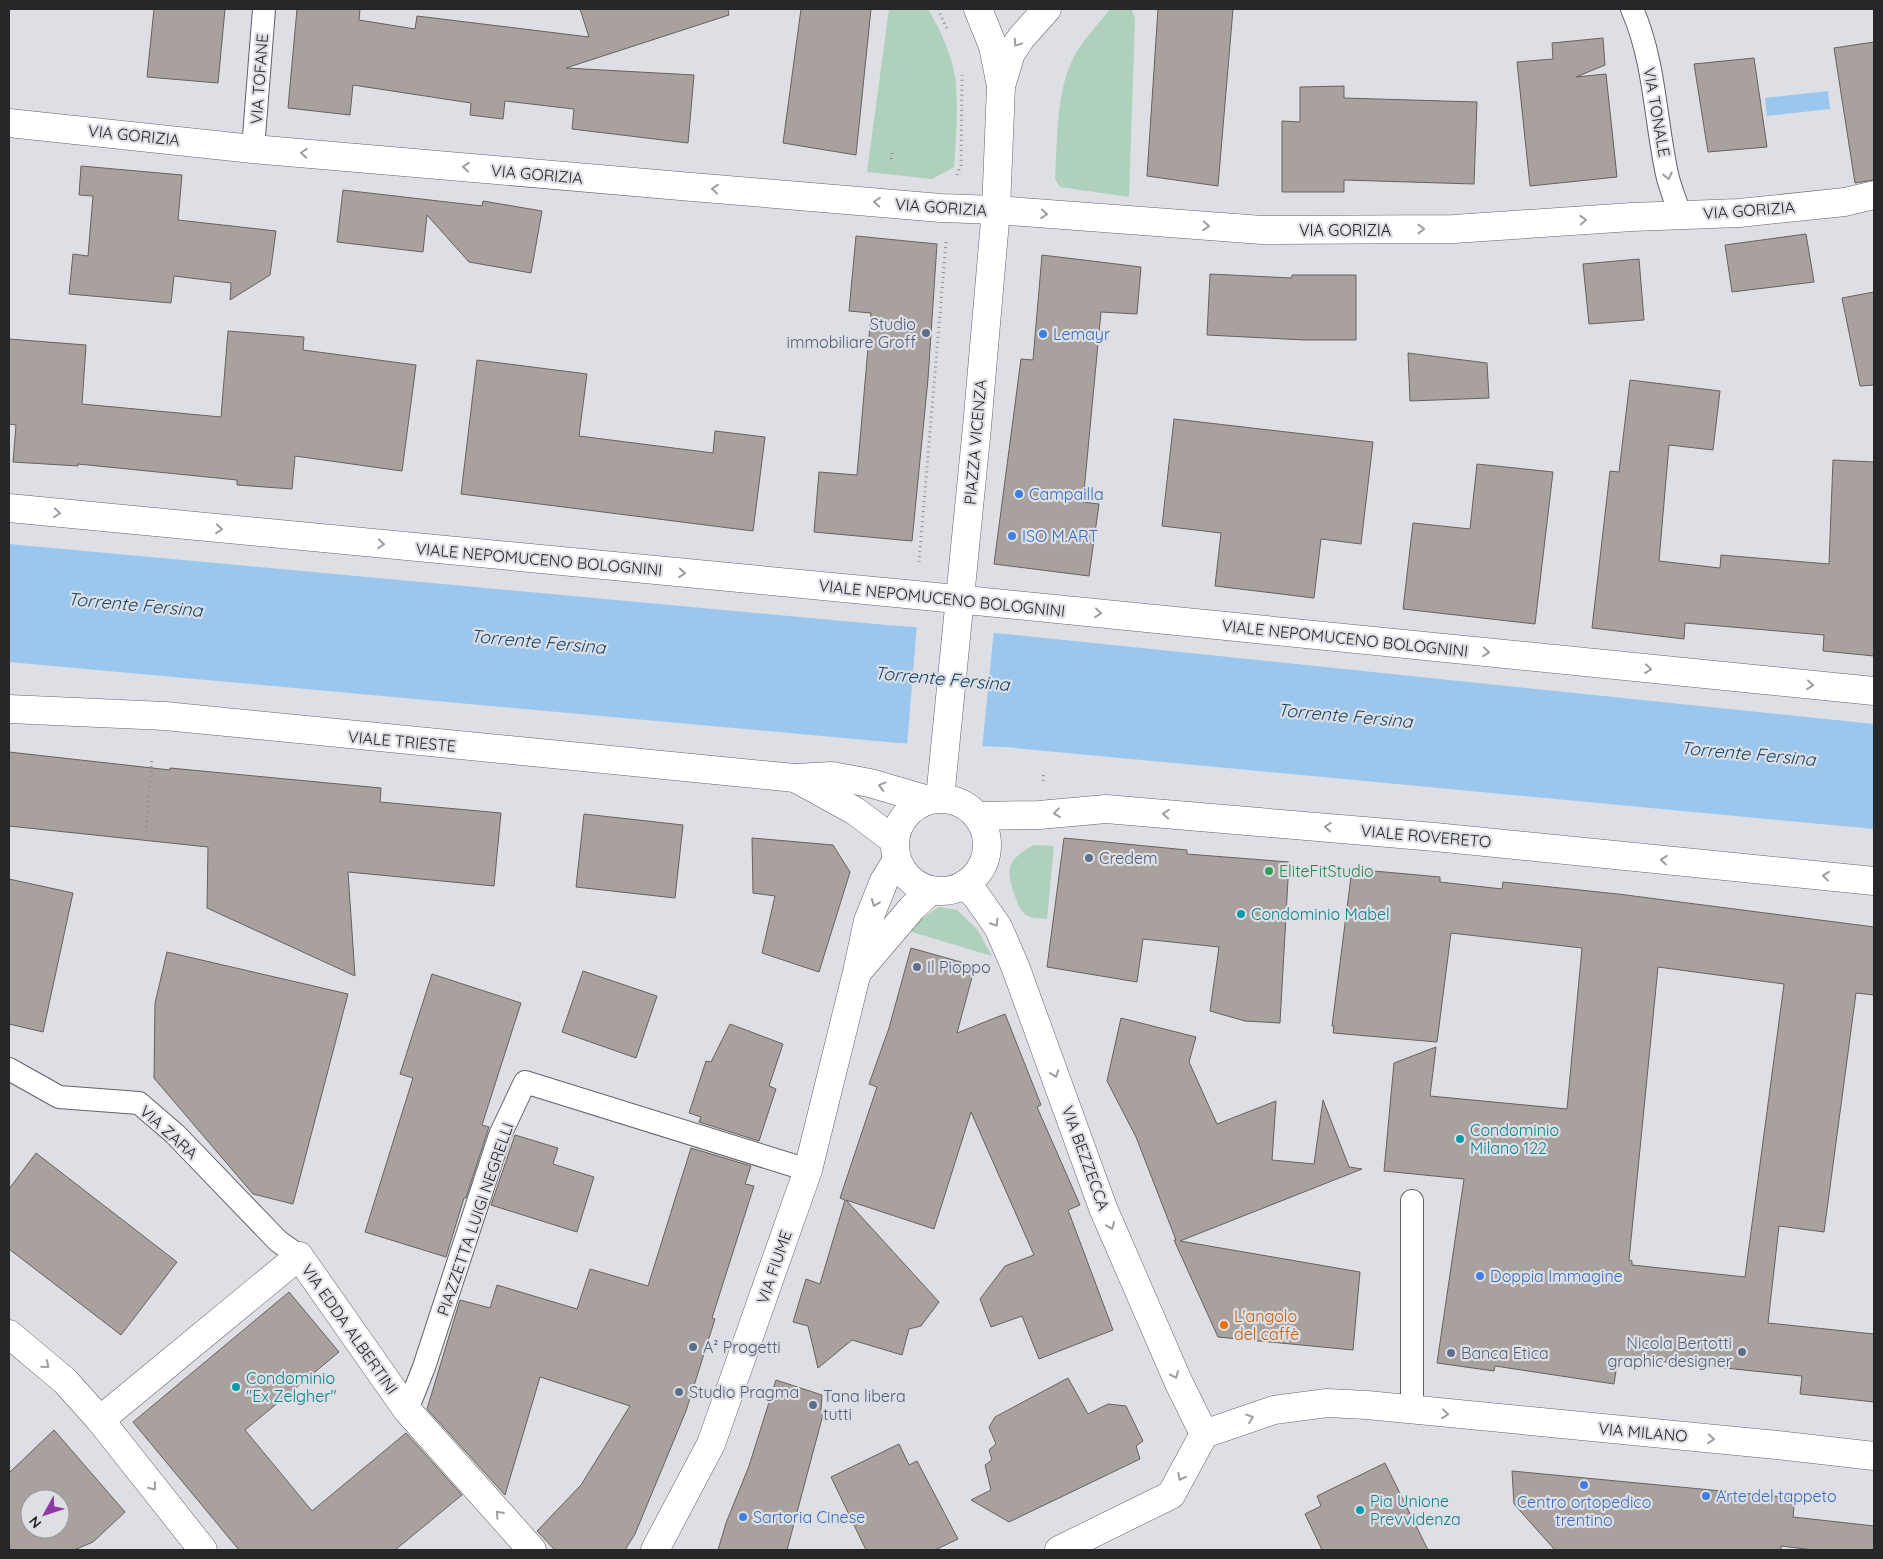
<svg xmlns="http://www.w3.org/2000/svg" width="1883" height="1559" font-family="Quicksand,sans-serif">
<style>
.green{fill:#afd1bc}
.water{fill:#9bc7ee}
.pier{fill:#dddfe5}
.building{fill:#a8a19e;stroke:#67615e;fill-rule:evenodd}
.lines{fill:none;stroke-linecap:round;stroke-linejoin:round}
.service-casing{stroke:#626369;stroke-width:24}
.minor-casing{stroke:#626369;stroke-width:29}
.secondary-casing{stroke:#626369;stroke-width:29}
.path{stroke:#8c8d91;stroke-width:3;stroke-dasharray:1 4;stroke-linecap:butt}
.service{stroke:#fff;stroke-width:22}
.minor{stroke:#fff;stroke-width:28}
.secondary{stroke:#fff;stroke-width:28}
.oneway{stroke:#9d9e9f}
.service-dot{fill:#5c6f8a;stroke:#dddfe5;stroke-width:2}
.shop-dot{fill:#3f7fe0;stroke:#dddfe5;stroke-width:2}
.leisure-dot{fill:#2e9e5b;stroke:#dddfe5;stroke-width:2}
.culture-dot{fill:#0f9aa8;stroke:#dddfe5;stroke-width:2}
.food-dot{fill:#e8710a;stroke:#dddfe5;stroke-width:2}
.labels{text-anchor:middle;stroke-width:4.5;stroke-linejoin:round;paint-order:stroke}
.street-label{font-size:16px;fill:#262729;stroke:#dddfe5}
.service-label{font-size:16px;fill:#4e5e75;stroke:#dddfe5;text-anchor:start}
.shop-label{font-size:16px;fill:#366cbe;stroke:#dddfe5;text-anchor:start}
.leisure-label{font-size:16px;fill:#27864d;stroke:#dddfe5;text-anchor:start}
.culture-label{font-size:16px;fill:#0d838f;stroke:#dddfe5;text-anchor:start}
.food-label{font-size:16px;fill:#c56008;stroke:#dddfe5;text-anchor:start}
.water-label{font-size:18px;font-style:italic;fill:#124469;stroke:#dddfe5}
</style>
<rect width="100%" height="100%" fill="#dddfe5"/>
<g class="green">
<path d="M 889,9 L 928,9 C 941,31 954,59 956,85 C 958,112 956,141 954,167 L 932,179 L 867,172 Z"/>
<path d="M 1110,9 L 1131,9 L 1135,18 L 1129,197 L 1060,187 L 1055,179 C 1058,137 1055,85 1079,48 C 1088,35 1100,22 1110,9 Z"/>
<path d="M 1034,845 L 1054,846 L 1047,919 C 1042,918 1033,919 1028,916 C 1021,913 1017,903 1015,896 C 1005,868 1007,860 1034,845 Z"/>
<path d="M 939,907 L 957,910 L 977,929 L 992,956 L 905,930 Z"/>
</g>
<g class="water">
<path d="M 1828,91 L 1830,109 L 1767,116 L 1765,98 Z"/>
<path d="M 9,544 L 887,625 L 1007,634 L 1874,724 L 1874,829 L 1004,747 L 898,743 L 9,662 Z"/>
</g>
<path class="pier" d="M 917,624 L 994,630 L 982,749 L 907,746 Z"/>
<g class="building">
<path d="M 154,9 L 225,9 L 218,83 L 147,77 Z"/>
<path d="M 297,9 L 360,9 L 359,20 L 415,29 L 417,16 L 589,37 L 580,9 L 728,9 L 729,15 L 566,68 L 694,75 L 688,143 L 572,129 L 574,109 L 505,101 L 503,119 L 470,115 L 471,103 L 353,85 L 350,115 L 288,108 Z"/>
<path d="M 801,9 L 871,9 L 856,155 L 783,143 Z"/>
<path d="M 1158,9 L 1233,9 L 1218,186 L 1147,176 Z"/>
<path d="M 1603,38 L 1605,65 L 1576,77 L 1606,74 L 1617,177 L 1530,186 L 1517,62 L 1553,59 L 1552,43 Z"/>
<path d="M 1874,42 L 1874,180 L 1855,183 L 1834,48 Z"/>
<path d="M 1754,58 L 1767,147 L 1708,152 L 1694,64 Z"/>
<path d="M 1344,86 L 1344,98 L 1477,102 L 1474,184 L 1344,180 L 1344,192 L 1282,192 L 1282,121 L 1300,122 L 1300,87 Z"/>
<path d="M 81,166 L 182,175 L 178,220 L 276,231 L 270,275 L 230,300 L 231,283 L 174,276 L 171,303 L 69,294 L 73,254 L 88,256 L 93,196 L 79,195 Z"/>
<path d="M 343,190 L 482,206 L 483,201 L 542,211 L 531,273 L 469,262 L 427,215 L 423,252 L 337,242 Z"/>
<path d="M 1806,234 L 1814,282 L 1732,292 L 1725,245 Z"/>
<path d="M 856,236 L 937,244 L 928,379 L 912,541 L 814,532 L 819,472 L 857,475 L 871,313 L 849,311 Z"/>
<path d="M 1042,255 L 1141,267 L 1137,314 L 1101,312 L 1083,502 L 1099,504 L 1089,576 L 994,564 L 1021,359 L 1033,360 Z"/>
<path d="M 1639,259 L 1644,320 L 1589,324 L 1583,264 Z"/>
<path d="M 1210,274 L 1292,278 L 1292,275 L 1356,275 L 1356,340 L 1305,340 L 1207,335 Z"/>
<path d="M 1874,292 L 1874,385 L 1860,386 L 1842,298 Z"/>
<path d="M 228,331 L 304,337 L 303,350 L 416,365 L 402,471 L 295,456 L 292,489 L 237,485 L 237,480 L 78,464 L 78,466 L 13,462 L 16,425 L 9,424 L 9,339 L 86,345 L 82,404 L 221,417 Z"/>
<path d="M 1408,353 L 1487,363 L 1489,398 L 1410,401 Z"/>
<path d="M 477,360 L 587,374 L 579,436 L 713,453 L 715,431 L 765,437 L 753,531 L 461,494 Z"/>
<path d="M 1630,380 L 1720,391 L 1713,450 L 1669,445 L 1659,561 L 1720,568 L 1721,555 L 1829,564 L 1833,460 L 1874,462 L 1874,656 L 1823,651 L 1824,635 L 1685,623 L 1684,639 L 1592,628 L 1610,471 L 1619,472 Z"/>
<path d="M 1174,419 L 1373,442 L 1361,544 L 1321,539 L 1314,598 L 1215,586 L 1221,533 L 1162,526 Z"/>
<path d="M 1477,464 L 1553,472 L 1535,624 L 1403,609 L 1413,523 L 1470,529 Z"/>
<path d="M 9,752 L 170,770 L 170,768 L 381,788 L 380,802 L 501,813 L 494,886 L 348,872 L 355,976 L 207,908 L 208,847 L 9,826 Z"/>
<path d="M 584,814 L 683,825 L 675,898 L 576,887 Z"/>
<path d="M 752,838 L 833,845 L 850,872 L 819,972 L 762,953 L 775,896 L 753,893 Z"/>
<path d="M 1064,838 L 1187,850 L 1187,854 L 1289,862 L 1280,1023 L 1245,1021 L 1210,1011 L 1219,947 L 1143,939 L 1137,982 L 1047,967 Z"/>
<path d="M 1352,869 L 1440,877 L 1440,882 L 1502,889 L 1503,882 L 1618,894 L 1874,927 L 1874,995 L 1856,993 L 1824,1232 L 1779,1226 L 1768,1323 L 1874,1334 L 1874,1402 L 1800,1394 L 1802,1376 L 1618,1357 L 1614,1384 L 1495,1366 L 1494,1371 L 1437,1363 L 1464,1179 L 1384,1171 L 1394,1063 L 1436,1047 L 1430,1096 L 1567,1109 L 1582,948 L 1451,933 L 1437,1042 L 1333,1033 L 1334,1026 L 1332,1026 ZM 1658,967 L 1784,984 L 1745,1277 L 1632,1265 L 1632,1261 L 1629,1260 Z"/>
<path d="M 9,879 L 73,893 L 43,1032 L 9,1024 Z"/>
<path d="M 911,948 L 975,966 L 957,1033 L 1005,1014 L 1041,1105 L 1037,1107 L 1080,1205 L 1068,1210 L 1113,1330 L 1039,1359 L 1022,1316 L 991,1327 L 980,1299 L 1005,1266 L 1034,1255 L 971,1112 L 934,1229 L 846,1200 L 939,1302 L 921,1326 L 909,1329 L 902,1355 L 852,1340 L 818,1368 L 808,1326 L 793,1322 L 806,1279 L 820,1284 L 845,1200 L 840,1198 L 877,1087 L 869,1084 L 889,1028 Z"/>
<path d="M 167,952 L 348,994 L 293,1204 L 253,1194 L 154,1078 L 155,1003 Z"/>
<path d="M 583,971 L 657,996 L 636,1058 L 562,1032 Z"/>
<path d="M 432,974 L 521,1003 L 482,1125 L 489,1127 L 466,1198 L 464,1198 L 446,1257 L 365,1232 L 413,1078 L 400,1074 Z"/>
<path d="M 1121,1018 L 1196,1037 L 1189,1062 L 1217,1124 L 1276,1101 L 1272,1160 L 1314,1164 L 1323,1100 L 1349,1167 L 1362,1169 L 1180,1241 L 1360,1272 L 1353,1350 L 1218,1337 L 1174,1240 L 1176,1240 L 1136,1137 L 1107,1081 Z"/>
<path d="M 730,1024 L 783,1044 L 769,1086 L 776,1089 L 759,1141 L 699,1122 L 701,1117 L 689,1113 L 706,1061 L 711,1062 Z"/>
<path d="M 515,1135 L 558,1148 L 553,1164 L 594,1177 L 577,1232 L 491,1205 Z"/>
<path d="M 691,1148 L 751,1166 L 745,1184 L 754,1186 L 712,1318 L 715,1319 L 686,1411 L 635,1534 L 625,1550 L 555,1550 L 537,1531 L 581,1485 L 630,1406 L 540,1377 L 505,1495 L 427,1409 L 460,1300 L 490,1308 L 497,1285 L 577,1309 L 590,1269 L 648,1286 Z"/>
<path d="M 36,1153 L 177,1262 L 121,1335 L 9,1249 L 9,1189 Z"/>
<path d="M 289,1292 L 339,1352 L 245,1430 L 312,1511 L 406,1433 L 462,1495 L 395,1550 L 239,1550 L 133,1422 Z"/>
<path d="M 1068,1378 L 1088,1414 L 1108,1404 L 1126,1406 L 1143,1441 L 1136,1446 L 1140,1459 L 1009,1522 L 971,1500 L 991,1490 L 985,1465 L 992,1460 L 989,1450 L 996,1444 L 989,1427 L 995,1417 Z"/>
<path d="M 776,1380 L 822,1395 L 821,1410 L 824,1411 L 787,1550 L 718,1550 L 726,1523 L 749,1466 Z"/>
<path d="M 54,1430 L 125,1512 L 93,1542 L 74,1550 L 9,1550 L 9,1473 ZM 30,1499 L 60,1499 L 60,1529 L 30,1529 Z"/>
<path d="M 899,1444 L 909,1465 L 917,1461 L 958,1539 L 935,1550 L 866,1550 L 831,1477 Z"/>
<path d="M 1385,1463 L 1428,1550 L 1322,1550 L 1305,1514 L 1321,1506 L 1317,1496 Z"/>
<path d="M 1512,1471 L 1795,1498 L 1793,1517 L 1874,1526 L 1874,1550 L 1813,1550 L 1781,1546 L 1781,1550 L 1555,1550 L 1514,1504 Z"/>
</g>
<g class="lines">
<defs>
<g id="service">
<path d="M 1632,9 C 1655,61 1655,119 1667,174 C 1670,188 1676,201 1680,215"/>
<path d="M 253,149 L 264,9"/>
<path d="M 9,1069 L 59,1097 L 139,1103 L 175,1134 L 278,1241 L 299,1256"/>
<path d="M 407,1410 L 424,1367 L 500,1135 L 525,1082 L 808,1170"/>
<path d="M 1412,1410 L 1412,1201"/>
</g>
<g id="minor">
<path d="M 1001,86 L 1011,53 L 1021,38 L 1047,9"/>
<path d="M 9,123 L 253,149 L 692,187 L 941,208 L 996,210 L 1262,230 L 1454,229 L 1632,217 L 1739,213 L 1845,202 L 1874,195"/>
<path d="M 9,508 L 916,595 L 1874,691"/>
<path d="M 9,709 L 165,716 L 795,778 L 832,776 L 870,783 L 928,800"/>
<path d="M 795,778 L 855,811 L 895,841"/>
<path d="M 977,816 L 1039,815 L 1106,809 L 1435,837 L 1874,881"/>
<path d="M 965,884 L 977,897 L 998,927 L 1015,966 L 1103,1208 L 1178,1381 L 1204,1434"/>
<path d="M 9,1334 L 65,1381 L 100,1420 L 203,1550"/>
<path d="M 100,1420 L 299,1256 L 407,1410 L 532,1550"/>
<path d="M 1059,1550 L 1171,1495 L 1204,1434 L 1274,1410 L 1327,1403 L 1367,1405 L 1777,1445 L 1874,1456"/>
</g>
<g id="secondary">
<path d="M 940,798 L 977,427 L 996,210 L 1001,86 L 993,46 L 978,9"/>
<circle cx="941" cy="845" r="46"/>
<path d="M 860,969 L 912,908 L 931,890"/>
<path d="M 655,1550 L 711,1444 L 808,1170 L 857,972 L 868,921 L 884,881 L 897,860"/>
</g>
</defs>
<use href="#service" class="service-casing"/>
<use href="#minor" class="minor-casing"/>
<use href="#secondary" class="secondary-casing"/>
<g class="path">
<path d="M 938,9 L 947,29"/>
<path d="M 891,159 L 892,153"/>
<path d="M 957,175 L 961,165 L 962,75"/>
<path d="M 919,562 L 946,242"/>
<path d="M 1043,781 L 1044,771"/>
<path d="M 146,832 L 152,758"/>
</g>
<use href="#service" class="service"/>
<use href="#minor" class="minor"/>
<use href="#secondary" class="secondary"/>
</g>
<defs><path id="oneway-chevron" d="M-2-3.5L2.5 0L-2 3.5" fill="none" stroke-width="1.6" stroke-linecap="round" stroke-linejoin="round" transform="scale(1.25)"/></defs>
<g class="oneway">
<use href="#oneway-chevron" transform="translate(1017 43) rotate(124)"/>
<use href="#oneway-chevron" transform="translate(304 153) rotate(-175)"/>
<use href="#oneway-chevron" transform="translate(466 167) rotate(-175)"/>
<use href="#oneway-chevron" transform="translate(1668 176) rotate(76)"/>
<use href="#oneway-chevron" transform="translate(715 189) rotate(-175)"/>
<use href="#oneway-chevron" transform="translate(877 202) rotate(-175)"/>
<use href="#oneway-chevron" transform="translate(1044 214) rotate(4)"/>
<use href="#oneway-chevron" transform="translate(1583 220) rotate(-4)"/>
<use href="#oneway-chevron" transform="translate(1206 226) rotate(4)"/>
<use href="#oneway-chevron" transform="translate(1421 229)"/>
<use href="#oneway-chevron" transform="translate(57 513) rotate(5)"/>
<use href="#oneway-chevron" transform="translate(219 529) rotate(5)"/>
<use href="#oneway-chevron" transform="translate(381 544) rotate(5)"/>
<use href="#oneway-chevron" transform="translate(682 573) rotate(5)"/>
<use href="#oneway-chevron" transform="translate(1098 613) rotate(6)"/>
<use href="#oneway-chevron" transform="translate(1486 652) rotate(6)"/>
<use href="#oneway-chevron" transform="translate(1648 669) rotate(6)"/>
<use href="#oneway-chevron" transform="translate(1810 685) rotate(6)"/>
<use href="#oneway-chevron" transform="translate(882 786) rotate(-165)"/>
<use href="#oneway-chevron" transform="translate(1057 813) rotate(173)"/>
<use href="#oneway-chevron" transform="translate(1166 814) rotate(-175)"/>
<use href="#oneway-chevron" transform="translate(1328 827) rotate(-175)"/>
<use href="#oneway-chevron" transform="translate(1664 860) rotate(-174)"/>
<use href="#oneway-chevron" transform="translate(1826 876) rotate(-174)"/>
<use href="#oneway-chevron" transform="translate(875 903) rotate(112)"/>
<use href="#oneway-chevron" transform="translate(995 923) rotate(58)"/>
<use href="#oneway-chevron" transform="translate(1055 1074) rotate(70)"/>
<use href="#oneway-chevron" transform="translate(1111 1226) rotate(67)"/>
<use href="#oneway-chevron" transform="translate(46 1365) rotate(40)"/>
<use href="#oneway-chevron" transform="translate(1175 1375) rotate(66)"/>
<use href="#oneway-chevron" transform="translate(1445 1414) rotate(6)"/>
<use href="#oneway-chevron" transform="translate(1250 1418) rotate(-19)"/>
<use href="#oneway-chevron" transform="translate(1711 1439) rotate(5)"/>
<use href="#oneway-chevron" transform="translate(1181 1477) rotate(118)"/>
<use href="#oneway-chevron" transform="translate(153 1487) rotate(52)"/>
<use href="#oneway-chevron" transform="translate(499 1514) rotate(-132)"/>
</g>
<g class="service-dot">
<circle cx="926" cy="333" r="5"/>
<circle cx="1089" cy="858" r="5"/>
<circle cx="917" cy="967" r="5"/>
<circle cx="693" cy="1347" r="5"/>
<circle cx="1742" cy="1352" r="5"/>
<circle cx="1451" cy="1353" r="5"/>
<circle cx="679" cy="1392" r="5"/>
<circle cx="813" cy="1405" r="5"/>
</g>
<g class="shop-dot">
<circle cx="1043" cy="334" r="5"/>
<circle cx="1019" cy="494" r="5"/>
<circle cx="1012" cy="536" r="5"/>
<circle cx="1480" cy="1276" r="5"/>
<circle cx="1584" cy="1485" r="5"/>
<circle cx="1706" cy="1496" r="5"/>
<circle cx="743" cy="1517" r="5"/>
</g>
<circle class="leisure-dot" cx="1269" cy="871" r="5"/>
<g class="culture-dot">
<circle cx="1241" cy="914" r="5"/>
<circle cx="1460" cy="1139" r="5"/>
<circle cx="236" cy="1387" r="5"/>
<circle cx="1360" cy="1510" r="5"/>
</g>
<circle class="food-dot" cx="1224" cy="1325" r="5"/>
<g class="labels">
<g class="street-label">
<text transform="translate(259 79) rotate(-86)" y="6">VIA TOFANE</text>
<text transform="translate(1657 112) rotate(80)" y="6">VIA TONALE</text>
<text transform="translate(134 135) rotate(6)" y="6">VIA GORIZIA</text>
<text transform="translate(537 174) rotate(5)" y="6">VIA GORIZIA</text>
<text transform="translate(941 207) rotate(4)" y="6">VIA GORIZIA</text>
<text transform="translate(1749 210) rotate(-4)" y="6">VIA GORIZIA</text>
<text x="1345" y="236">VIA GORIZIA</text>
<text transform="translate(975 442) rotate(-85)" y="6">PIAZZA VICENZA</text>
<text transform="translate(539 559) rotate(5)" y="6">VIALE NEPOMUCENO BOLOGNINI</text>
<text transform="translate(942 598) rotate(6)" y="6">VIALE NEPOMUCENO BOLOGNINI</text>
<text transform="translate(1345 638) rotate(6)" y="6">VIALE NEPOMUCENO BOLOGNINI</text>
<text transform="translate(402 741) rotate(5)" y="6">VIALE TRIESTE</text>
<text transform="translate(1426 836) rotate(5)" y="6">VIALE ROVERETO</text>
<text transform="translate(169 1132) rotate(42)" y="6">VIA ZARA</text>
<text transform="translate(1086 1158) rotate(70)" y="6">VIA BEZZECCA</text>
<text transform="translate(475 1219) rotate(-71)" y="6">PIAZZETTA LUIGI NEGRELLI</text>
<text transform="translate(774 1267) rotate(-71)" y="6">VIA FIUME</text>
<text transform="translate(350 1329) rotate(55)" y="6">VIA EDDA ALBERTINI</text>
<text transform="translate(1643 1432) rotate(5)" y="6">VIA MILANO</text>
</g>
<g class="service-label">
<text x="916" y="330" text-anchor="end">Studio<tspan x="916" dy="18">immobiliare Groff</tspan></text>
<text x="1099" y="864">Credem</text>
<text x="927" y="973">Il Pioppo</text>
<text x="1732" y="1349" text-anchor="end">Nicola Bertotti<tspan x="1732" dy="18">graphic designer</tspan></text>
<text x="703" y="1353">A² Progetti</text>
<text x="1461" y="1359">Banca Etica</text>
<text x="689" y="1398">Studio Pragma</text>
<text x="823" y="1402">Tana libera<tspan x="823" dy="18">tutti</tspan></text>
</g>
<g class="shop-label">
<text x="1053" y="340">Lemayr</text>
<text x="1029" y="500">Campailla</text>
<text x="1022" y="542">ISO M.ART</text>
<text x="1490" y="1282">Doppia Immagine</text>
<text x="1716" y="1502">Arte del tappeto</text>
<text x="1584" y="1508" text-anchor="middle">Centro ortopedico<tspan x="1584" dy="18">trentino</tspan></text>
<text x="753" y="1523">Sartoria Cinese</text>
</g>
<g class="leisure-label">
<text x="1279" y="877">EliteFitStudio</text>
</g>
<g class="culture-label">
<text x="1251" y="920">Condominio Mabel</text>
<text x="1470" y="1136">Condominio<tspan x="1470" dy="18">Milano 122</tspan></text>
<text x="246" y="1384">Condominio<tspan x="246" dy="18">"Ex Zelgher"</tspan></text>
<text x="1370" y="1507">Pia Unione<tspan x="1370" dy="18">Prevvidenza</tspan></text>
</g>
<g class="food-label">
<text x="1234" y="1322">L'angolo<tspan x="1234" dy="18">del caffè</tspan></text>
</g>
<g class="water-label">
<text transform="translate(135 605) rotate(5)" y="6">Torrente Fersina</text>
<text transform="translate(538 642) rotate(5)" y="6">Torrente Fersina</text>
<text transform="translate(942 679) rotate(5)" y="6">Torrente Fersina</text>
<text transform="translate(1345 716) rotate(5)" y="6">Torrente Fersina</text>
<text transform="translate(1748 754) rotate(5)" y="6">Torrente Fersina</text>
</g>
</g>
<rect width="1883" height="1559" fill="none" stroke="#262729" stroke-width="20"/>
<g transform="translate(45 1514) rotate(230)"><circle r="24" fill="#dddfe5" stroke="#94959a"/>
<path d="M0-4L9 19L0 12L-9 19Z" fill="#9038a4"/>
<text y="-8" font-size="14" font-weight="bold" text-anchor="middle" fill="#262729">N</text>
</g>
</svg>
